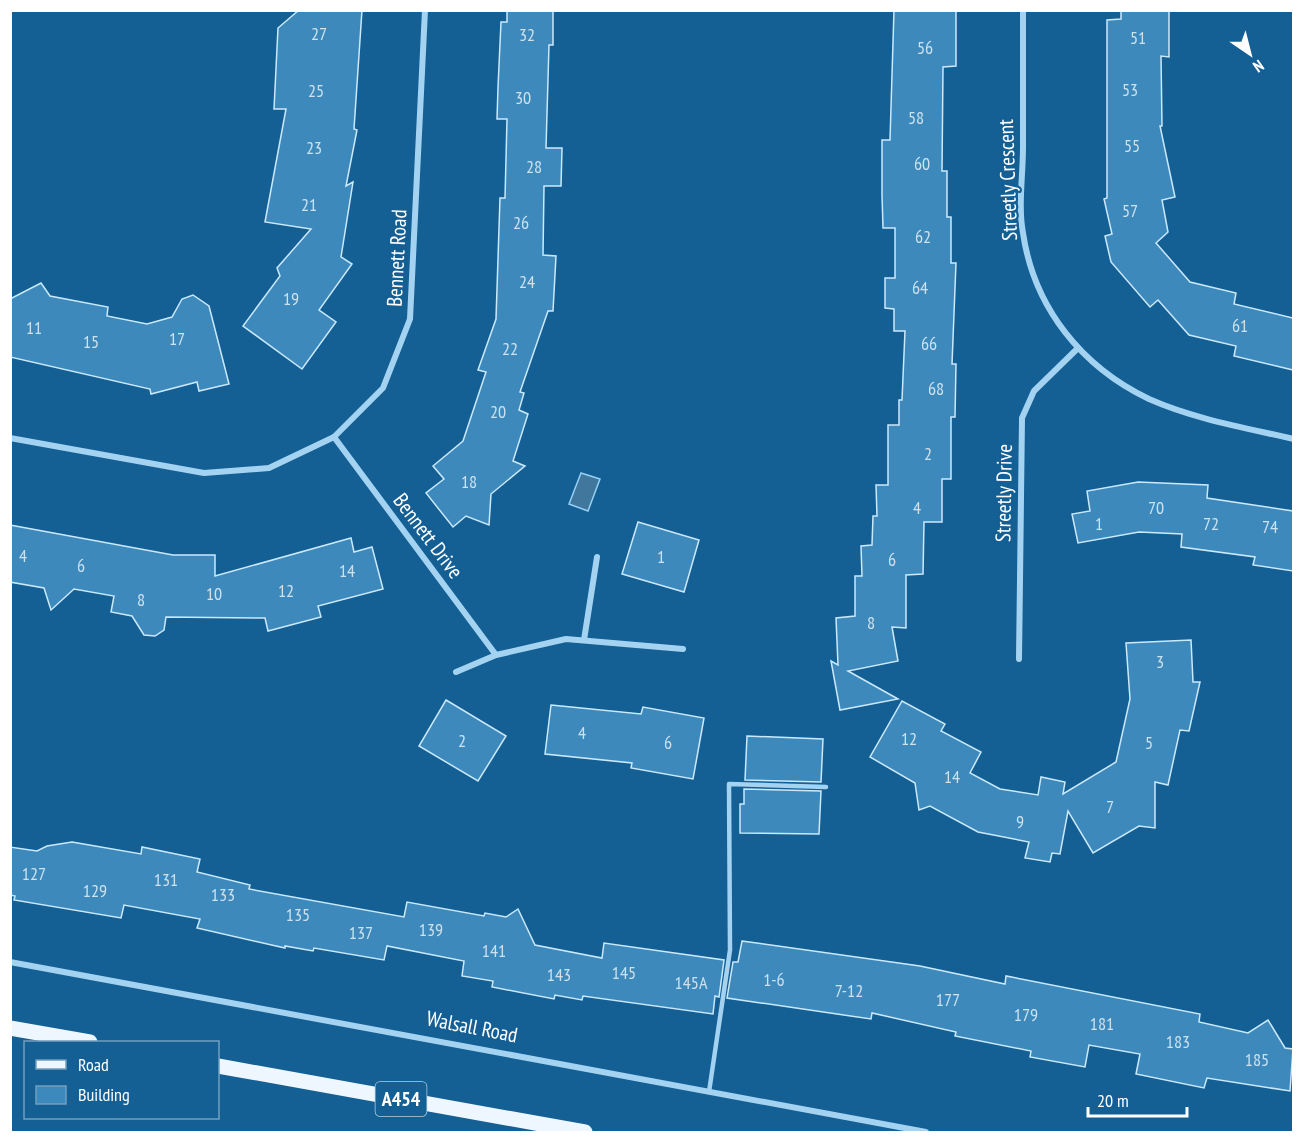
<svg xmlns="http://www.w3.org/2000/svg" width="1304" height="1143" font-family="'PT Sans Narrow',sans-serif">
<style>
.water{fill:#41779c;stroke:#96d0f5;stroke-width:1.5}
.building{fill:#3d89bc;stroke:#cbe9fc;stroke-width:1.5}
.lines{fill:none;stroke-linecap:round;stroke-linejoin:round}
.service{stroke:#a4d3f2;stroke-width:4.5}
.minor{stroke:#a4d3f2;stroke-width:6}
.primary{stroke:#eef7ff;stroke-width:15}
.labels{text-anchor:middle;stroke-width:4.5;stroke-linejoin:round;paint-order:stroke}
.number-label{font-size:18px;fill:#cee2ee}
.shield{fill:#145f94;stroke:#b8cfdf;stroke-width:1.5}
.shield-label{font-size:20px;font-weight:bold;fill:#fff}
.street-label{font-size:21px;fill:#fff;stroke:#145f94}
</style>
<rect width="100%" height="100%" fill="#145f94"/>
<path class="water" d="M 581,473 L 600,479 L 588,511 L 569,504 Z"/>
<g class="building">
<path d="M 299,10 L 362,10 L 354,129 L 357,130 L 346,186 L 353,182 L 341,257 L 352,264 L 319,310 L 336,322 L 302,369 L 243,326 L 280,276 L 277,268 L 311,229 L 265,222 L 286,109 L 274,109 L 278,28 Z"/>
<path d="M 507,10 L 553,10 L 553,45 L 549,45 L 546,148 L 562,148 L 561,186 L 544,186 L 543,255 L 556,256 L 553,311 L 548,311 L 520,392 L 524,393 L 519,410 L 528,414 L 513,461 L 525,466 L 491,494 L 489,525 L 466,516 L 453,527 L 426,493 L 444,479 L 433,466 L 463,441 L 486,372 L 478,370 L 496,319 L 500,198 L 505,198 L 507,119 L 497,119 L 498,87 L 501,22 L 507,22 Z"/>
<path d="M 894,10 L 956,10 L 956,66 L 943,67 L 942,171 L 947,171 L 947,217 L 951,217 L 951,263 L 956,263 L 952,364 L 956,364 L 955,417 L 951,417 L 951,479 L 942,479 L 942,522 L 924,522 L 923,574 L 906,575 L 906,628 L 892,627 L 898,661 L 848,671 L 898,699 L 840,710 L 831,661 L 838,665 L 836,618 L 855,616 L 855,576 L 862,576 L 861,546 L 872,545 L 873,516 L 877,516 L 876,485 L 888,485 L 888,425 L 899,425 L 899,400 L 902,400 L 905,331 L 894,331 L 894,309 L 885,308 L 885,278 L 895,278 L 895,228 L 883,228 L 882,195 L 882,140 L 890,140 Z"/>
<path d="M 1121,10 L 1169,10 L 1169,57 L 1161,56 L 1162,126 L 1160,126 L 1175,197 L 1162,200 L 1168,232 L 1156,243 L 1190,282 L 1236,293 L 1234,304 L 1293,318 L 1293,370 L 1234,356 L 1236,346 L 1189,335 L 1158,300 L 1150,307 L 1111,262 L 1105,236 L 1112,234 L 1104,199 L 1107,198 L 1107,20 L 1121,19 Z"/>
<path d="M 41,283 L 50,296 L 108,307 L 107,316 L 147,324 L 172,317 L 182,299 L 193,295 L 209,306 L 229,384 L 199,391 L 197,382 L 151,394 L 150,389 L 10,357 L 10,299 Z"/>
<path d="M 1138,482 L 1208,485 L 1207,498 L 1293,511 L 1293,571 L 1253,565 L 1255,557 L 1181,547 L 1182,534 L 1139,532 L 1078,543 L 1072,514 L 1090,511 L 1087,491 Z"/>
<path d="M 638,522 L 699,540 L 684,592 L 622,574 Z"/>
<path d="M 10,525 L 173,555 L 215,555 L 215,576 L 351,538 L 354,552 L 372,547 L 383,589 L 318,606 L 321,617 L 268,631 L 265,618 L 166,617 L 164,630 L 155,636 L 144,635 L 132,616 L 111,612 L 114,596 L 74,589 L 51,610 L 44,588 L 10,582 Z"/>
<path d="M 1191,640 L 1193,682 L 1200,682 L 1189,731 L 1180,730 L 1168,785 L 1155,782 L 1155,828 L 1139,826 L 1093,853 L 1068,811 L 1060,854 L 1052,853 L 1050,862 L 1025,858 L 1029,842 L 978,832 L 930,806 L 919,810 L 915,783 L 870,757 L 902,701 L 945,724 L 941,731 L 981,752 L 970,773 L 1000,789 L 1038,795 L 1041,777 L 1065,782 L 1063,794 L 1116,762 L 1130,699 L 1126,643 Z"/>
<path d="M 446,700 L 506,736 L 478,781 L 419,746 Z"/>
<path d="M 551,705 L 641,714 L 643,707 L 704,718 L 693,779 L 631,768 L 632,763 L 545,754 Z"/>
<path d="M 747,736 L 823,739 L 821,782 L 745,780 Z"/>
<path d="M 744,789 L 821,791 L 819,834 L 740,833 L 740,804 L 744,804 Z"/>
<path d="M 72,842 L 141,854 L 142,847 L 200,859 L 197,872 L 250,885 L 249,889 L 404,917 L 407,902 L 484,916 L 485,913 L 506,917 L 518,909 L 535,945 L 602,958 L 604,943 L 724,960 L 719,997 L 715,996 L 713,1014 L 583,996 L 582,1000 L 555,995 L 554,999 L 492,987 L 493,981 L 462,976 L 464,961 L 387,946 L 384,960 L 314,948 L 313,951 L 285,946 L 285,948 L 197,928 L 200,919 L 124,905 L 121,918 L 14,900 L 15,896 L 10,895 L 10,847 L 37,851 L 47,846 Z"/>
<path d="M 742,941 L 920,966 L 1005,984 L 1006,976 L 1200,1014 L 1199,1022 L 1248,1033 L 1268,1020 L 1285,1048 L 1293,1049 L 1290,1091 L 1207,1078 L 1204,1088 L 1136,1074 L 1140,1054 L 1089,1045 L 1085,1067 L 1030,1057 L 1031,1051 L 955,1036 L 956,1032 L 872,1013 L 871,1019 L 727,998 L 733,962 L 738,962 Z"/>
</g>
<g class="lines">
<path class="service" d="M 709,1092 L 730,950 L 729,784 L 826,787"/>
<g class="minor">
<path d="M 1023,10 C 1023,56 1023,101 1023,147 C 1023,175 1018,206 1023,233 C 1034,308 1082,367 1149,399 C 1194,419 1246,428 1294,439"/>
<path d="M 334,437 L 496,655 L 566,639 L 683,649"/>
<path d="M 10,438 L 204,473 L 269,468 L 334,437 L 383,388 L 410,319 L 425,10"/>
<path d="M 584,640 L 597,557"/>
<path d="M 1019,659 L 1022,418 L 1034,391 L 1077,349"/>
<path d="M 456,672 L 496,655"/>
<path d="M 10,962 L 926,1132"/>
</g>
<g class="primary">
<path d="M 10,1028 L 90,1042"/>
<path d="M 218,1066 L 585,1132"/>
</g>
</g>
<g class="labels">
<g class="number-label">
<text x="319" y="40">27</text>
<text x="527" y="41">32</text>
<text x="1138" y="44">51</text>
<text x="925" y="54">56</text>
<text x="1130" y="96">53</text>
<text x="316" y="97">25</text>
<text x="523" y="104">30</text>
<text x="916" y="124">58</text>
<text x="1132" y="152">55</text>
<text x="314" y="154">23</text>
<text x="922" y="170">60</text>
<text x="534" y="173">28</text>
<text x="309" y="211">21</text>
<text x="1130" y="217">57</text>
<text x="521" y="229">26</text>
<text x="923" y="243">62</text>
<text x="527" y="288">24</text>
<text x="920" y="294">64</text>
<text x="291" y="305">19</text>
<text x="1240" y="332">61</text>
<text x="34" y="334">11</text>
<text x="177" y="345">17</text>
<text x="91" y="348">15</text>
<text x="929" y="350">66</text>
<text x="510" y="355">22</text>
<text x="936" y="395">68</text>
<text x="498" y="418">20</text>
<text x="928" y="460">2</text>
<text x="469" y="488">18</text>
<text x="917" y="514">4</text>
<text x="1156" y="514">70</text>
<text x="1099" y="530">1</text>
<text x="1211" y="530">72</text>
<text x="1270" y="533">74</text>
<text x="23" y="562">4</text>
<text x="661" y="563">1</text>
<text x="892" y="566">6</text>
<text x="81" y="572">6</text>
<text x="347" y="577">14</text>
<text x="286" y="597">12</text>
<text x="214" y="600">10</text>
<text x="141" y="606">8</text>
<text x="871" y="629">8</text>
<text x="1160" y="668">3</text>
<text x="582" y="739">4</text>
<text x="909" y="745">12</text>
<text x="462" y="747">2</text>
<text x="668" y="749">6</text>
<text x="1149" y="749">5</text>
<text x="952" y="783">14</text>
<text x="1110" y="813">7</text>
<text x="1020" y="828">9</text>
<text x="34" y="880">127</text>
<text x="166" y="886">131</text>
<text x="95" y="897">129</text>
<text x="223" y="901">133</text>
<text x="298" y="921">135</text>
<text x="431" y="936">139</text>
<text x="361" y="939">137</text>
<text x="494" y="957">141</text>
<text x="624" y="979">145</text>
<text x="559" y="981">143</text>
<text x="774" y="986">1-6</text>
<text x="691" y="989">145A</text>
<text x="849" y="997">7-12</text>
<text x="948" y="1006">177</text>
<text x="1026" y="1021">179</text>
<text x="1102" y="1030">181</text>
<text x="1178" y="1048">183</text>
<text x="1257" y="1066">185</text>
</g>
<rect class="shield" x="375.5" y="1082" width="51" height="34" rx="4.5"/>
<g class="shield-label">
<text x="401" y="1106">A454</text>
</g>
<g class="street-label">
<text transform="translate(1008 180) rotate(-92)" y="7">Streetly Crescent</text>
<text transform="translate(397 258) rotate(-87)" y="7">Bennett Road</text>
<text transform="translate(1004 493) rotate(-89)" y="7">Streetly Drive</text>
<text transform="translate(428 536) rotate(53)" y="7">Bennett Drive</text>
<text transform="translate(472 1027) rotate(11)" y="7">Walsall Road</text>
</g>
</g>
<rect width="1304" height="1143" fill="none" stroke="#ffffff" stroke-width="24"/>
<rect x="24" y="1041" width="195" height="78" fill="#145f94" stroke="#729fbf" stroke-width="1.5"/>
<rect x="36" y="1060" width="30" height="9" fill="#eef7ff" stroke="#729fbf" stroke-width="1.5"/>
<text x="78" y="1071" font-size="18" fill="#ffffff">Road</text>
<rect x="36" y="1086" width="30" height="18" fill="#3d89bc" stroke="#729fbf" stroke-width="1.5"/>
<text x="78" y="1101" font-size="18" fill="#ffffff">Building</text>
<g transform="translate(1250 54) rotate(145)" stroke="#145f94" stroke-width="4.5" paint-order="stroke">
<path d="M0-4.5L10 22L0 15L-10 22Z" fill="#ffffff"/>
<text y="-9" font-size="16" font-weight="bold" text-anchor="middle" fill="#ffffff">N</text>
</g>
<path d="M1088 1107v9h99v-9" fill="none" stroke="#ffffff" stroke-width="3"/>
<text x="1097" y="1107" font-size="18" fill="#ffffff" stroke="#145f94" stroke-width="4.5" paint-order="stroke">20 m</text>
</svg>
